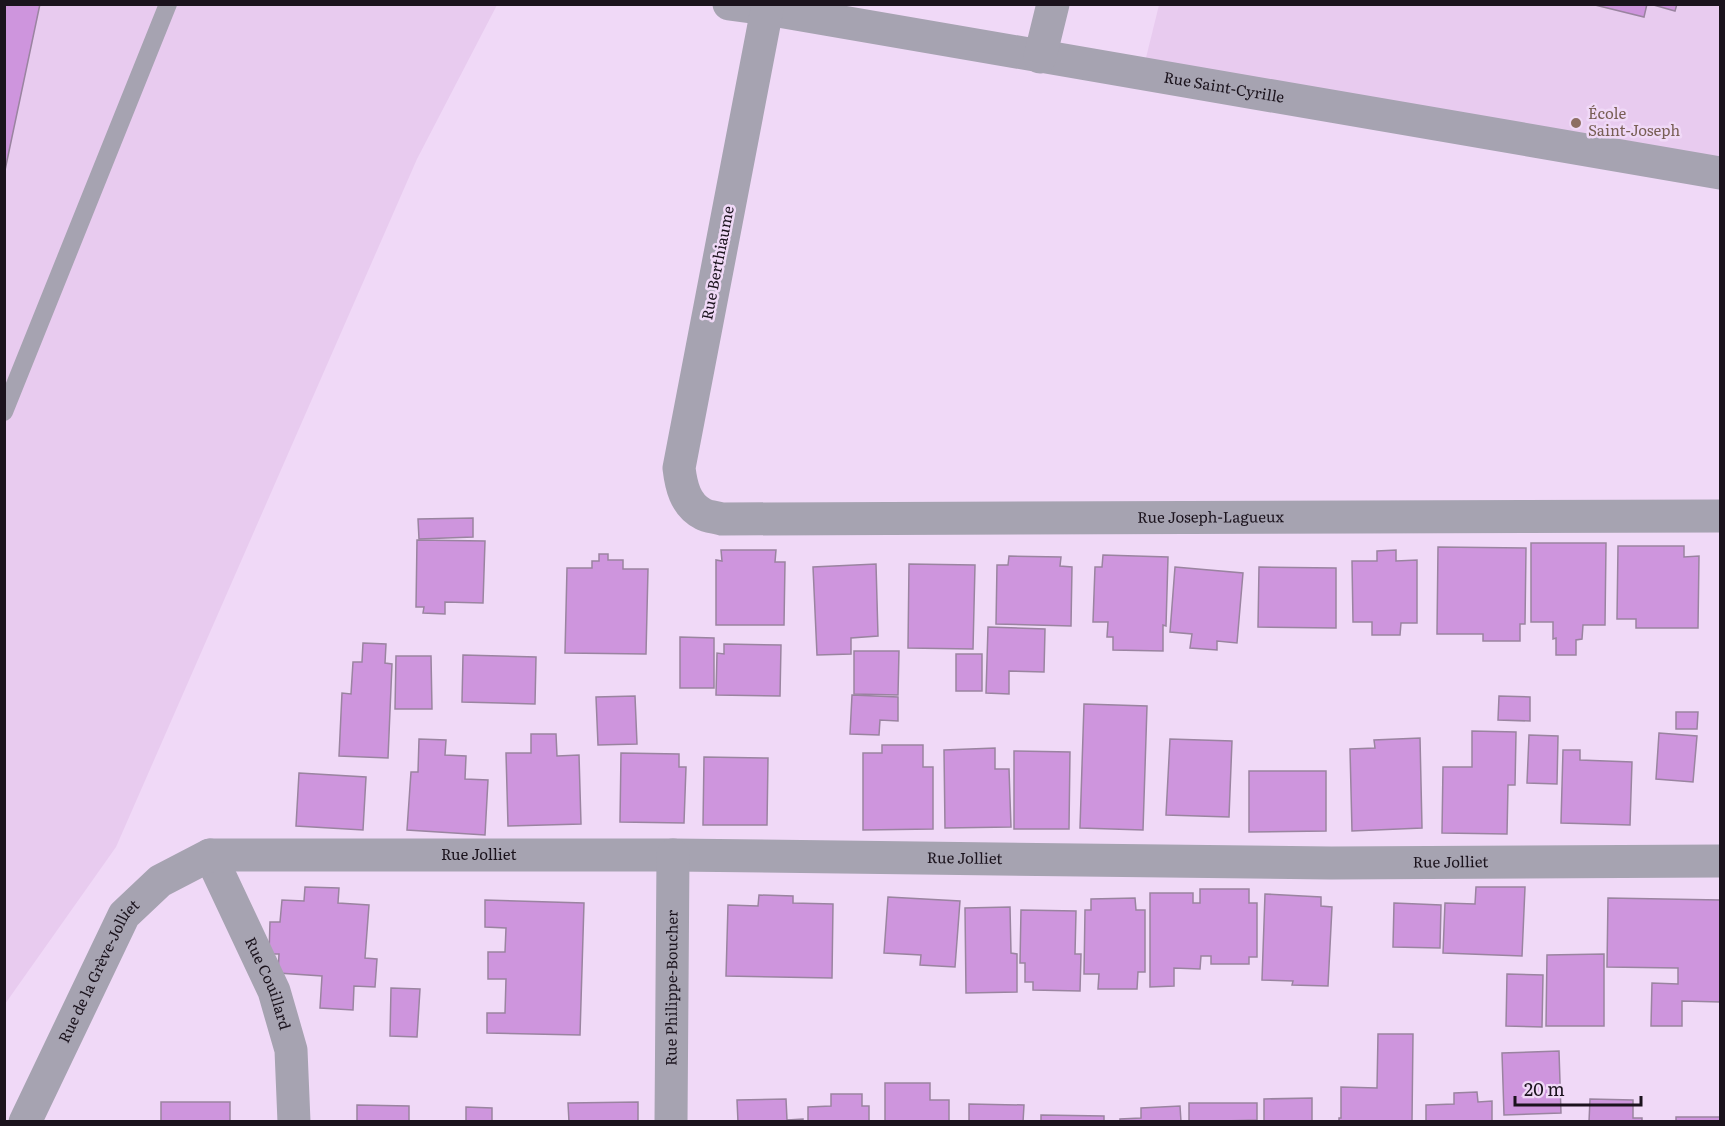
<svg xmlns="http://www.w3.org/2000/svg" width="1725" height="1126" font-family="Literata,serif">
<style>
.built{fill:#e8cbef}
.building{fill:#ce95dd;stroke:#9a84a0;stroke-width:1.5}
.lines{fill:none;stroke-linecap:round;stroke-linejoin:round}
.service{stroke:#a6a3b1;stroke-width:18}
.minor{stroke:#a6a3b1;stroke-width:33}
.education-dot{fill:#8d6e63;stroke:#f0d9f7;stroke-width:2}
.labels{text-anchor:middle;stroke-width:5;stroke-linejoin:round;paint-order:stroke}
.street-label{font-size:15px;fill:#1b131d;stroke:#f0d9f7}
.education-label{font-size:15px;fill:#785e54;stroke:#f0d9f7;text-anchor:start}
</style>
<rect width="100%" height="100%" fill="#f0d9f7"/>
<g class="built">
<path d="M 5,5 L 497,5 L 417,159 L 116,847 L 5,1004 Z"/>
<path d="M 1159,5 L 1720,5 L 1720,173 L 1142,74 Z"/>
</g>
<g class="building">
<path d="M 4,4 L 40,4 L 4,175 Z"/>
<path d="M 1591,4 L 1647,4 L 1644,17 Z"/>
<path d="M 1650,4 L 1677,4 L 1675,11 Z"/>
<path d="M 473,518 L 473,537 L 419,539 L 418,519 Z"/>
<path d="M 417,540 L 485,541 L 483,603 L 445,602 L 445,614 L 423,613 L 424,607 L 416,607 Z"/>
<path d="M 1531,543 L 1606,543 L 1605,625 L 1583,625 L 1582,639 L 1576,640 L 1576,655 L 1556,655 L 1556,638 L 1553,639 L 1553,622 L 1531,622 Z"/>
<path d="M 1618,546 L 1684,546 L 1684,557 L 1699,556 L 1698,628 L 1636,628 L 1636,619 L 1617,619 Z"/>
<path d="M 1438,547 L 1526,548 L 1525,624 L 1520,624 L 1520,641 L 1483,641 L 1483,634 L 1437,634 Z"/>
<path d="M 721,550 L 776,550 L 775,562 L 785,562 L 784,625 L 716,625 L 716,560 L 722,561 Z"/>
<path d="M 1396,550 L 1396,561 L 1417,560 L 1417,623 L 1401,623 L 1400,635 L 1372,635 L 1372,622 L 1353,622 L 1352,561 L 1377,561 L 1377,551 Z"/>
<path d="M 599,554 L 608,554 L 608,560 L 623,560 L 623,569 L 648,569 L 646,654 L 565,653 L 567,568 L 592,568 L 592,561 L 599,561 Z"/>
<path d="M 1103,555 L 1168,557 L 1166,626 L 1163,625 L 1163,651 L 1113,650 L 1113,637 L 1107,637 L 1108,622 L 1093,622 L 1095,567 L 1102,567 Z"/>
<path d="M 1009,556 L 1061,557 L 1060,566 L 1072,567 L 1071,626 L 996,624 L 997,565 L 1008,565 Z"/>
<path d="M 876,564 L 878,636 L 851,638 L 851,654 L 817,655 L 813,567 Z"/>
<path d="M 909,564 L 975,565 L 973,649 L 908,648 Z"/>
<path d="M 1175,567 L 1243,573 L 1237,643 L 1217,641 L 1217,650 L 1190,648 L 1192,634 L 1170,632 Z"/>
<path d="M 1259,567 L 1336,568 L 1336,628 L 1258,627 Z"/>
<path d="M 988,627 L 1045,629 L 1044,672 L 1009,671 L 1009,694 L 986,693 Z"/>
<path d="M 680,637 L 714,638 L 714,688 L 680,688 Z"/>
<path d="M 363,643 L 386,644 L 385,663 L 392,664 L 388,758 L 339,756 L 342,693 L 351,694 L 353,662 L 362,662 Z"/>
<path d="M 724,644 L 781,645 L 780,696 L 716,695 L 717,653 L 724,654 Z"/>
<path d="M 854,651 L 899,651 L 898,695 L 854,694 Z"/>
<rect x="956" y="654" width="26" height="37"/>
<path d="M 463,655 L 536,657 L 535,704 L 462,702 Z"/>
<path d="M 396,656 L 431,656 L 432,709 L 395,709 Z"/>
<path d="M 852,695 L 898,697 L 898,721 L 880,720 L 879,735 L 850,734 Z"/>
<path d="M 635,696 L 637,744 L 598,745 L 596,697 Z"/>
<path d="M 1499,696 L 1530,697 L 1530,721 L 1498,720 Z"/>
<path d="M 1084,704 L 1147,706 L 1143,830 L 1080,828 Z"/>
<path d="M 1676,712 L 1698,712 L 1697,729 L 1676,729 Z"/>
<path d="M 1472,731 L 1516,732 L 1515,785 L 1508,785 L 1507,834 L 1442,833 L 1443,767 L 1472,767 Z"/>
<path d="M 1659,733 L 1697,736 L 1693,782 L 1656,779 Z"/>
<path d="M 531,734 L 556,734 L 557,756 L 579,755 L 581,824 L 508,826 L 506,753 L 531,753 Z"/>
<path d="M 1529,735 L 1558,736 L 1557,784 L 1527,783 Z"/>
<path d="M 1420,738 L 1422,828 L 1352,831 L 1350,749 L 1375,748 L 1374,740 Z"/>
<path d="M 419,739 L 446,740 L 445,755 L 466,756 L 465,779 L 488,780 L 485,835 L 407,830 L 411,772 L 418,772 Z"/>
<path d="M 1170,739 L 1232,741 L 1229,817 L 1166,815 Z"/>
<path d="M 882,745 L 923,745 L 923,767 L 933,767 L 933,829 L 863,830 L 863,753 L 882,753 Z"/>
<path d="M 995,748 L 995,769 L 1009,769 L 1011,827 L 945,828 L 944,750 Z"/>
<path d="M 1563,750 L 1580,750 L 1580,760 L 1632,762 L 1630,825 L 1561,823 Z"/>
<path d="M 1014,751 L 1070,752 L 1069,829 L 1014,829 Z"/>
<path d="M 621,753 L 679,754 L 679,767 L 686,767 L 684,823 L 620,822 Z"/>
<path d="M 704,757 L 768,758 L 767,825 L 703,825 Z"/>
<path d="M 1249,771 L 1326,771 L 1326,831 L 1249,832 Z"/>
<path d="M 299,773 L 366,777 L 363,830 L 296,826 Z"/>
<path d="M 305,887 L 339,888 L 338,903 L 369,905 L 365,958 L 377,959 L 375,987 L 354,986 L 353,1010 L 320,1008 L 322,976 L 278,973 L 279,954 L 269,954 L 270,922 L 280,922 L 282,900 L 304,901 Z"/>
<path d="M 1476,887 L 1525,887 L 1522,956 L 1443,953 L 1445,903 L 1475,904 Z"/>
<path d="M 1200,889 L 1249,889 L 1249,903 L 1257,903 L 1257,957 L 1249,957 L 1249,964 L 1211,964 L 1211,956 L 1201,956 L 1200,969 L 1174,968 L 1174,986 L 1150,987 L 1150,893 L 1193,893 L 1193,903 L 1200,903 Z"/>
<path d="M 1265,894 L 1321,897 L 1321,906 L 1332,907 L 1328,986 L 1292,985 L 1293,981 L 1262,980 Z"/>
<path d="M 759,895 L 793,896 L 793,903 L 833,904 L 832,978 L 726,976 L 728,905 L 758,906 Z"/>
<path d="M 888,897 L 960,901 L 955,967 L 920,965 L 921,955 L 884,953 Z"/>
<path d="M 1135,898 L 1136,910 L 1145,910 L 1145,972 L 1138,972 L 1137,989 L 1098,989 L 1099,974 L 1084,974 L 1085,910 L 1091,910 L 1091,899 Z"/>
<path d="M 1608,898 L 1720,900 L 1720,1002 L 1682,1001 L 1682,1026 L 1651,1026 L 1652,983 L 1678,984 L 1678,968 L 1607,967 Z"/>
<path d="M 485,900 L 584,903 L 580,1035 L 487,1033 L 487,1013 L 505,1013 L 506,979 L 488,979 L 488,952 L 505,952 L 506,928 L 485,927 Z"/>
<path d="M 1394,903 L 1441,905 L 1440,948 L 1393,947 Z"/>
<path d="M 1010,907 L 1011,953 L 1017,954 L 1017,992 L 966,993 L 965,908 Z"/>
<path d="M 1021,910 L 1076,911 L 1075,954 L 1081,954 L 1080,991 L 1033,990 L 1033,982 L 1025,982 L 1025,963 L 1020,963 Z"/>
<path d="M 1604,954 L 1604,1026 L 1546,1026 L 1547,955 Z"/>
<path d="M 1507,974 L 1543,975 L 1542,1027 L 1506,1026 Z"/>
<path d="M 391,988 L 420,989 L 417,1037 L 390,1036 Z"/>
<path d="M 1378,1034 L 1413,1034 L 1412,1122 L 1339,1122 L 1339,1118 L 1341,1118 L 1341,1087 L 1377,1088 Z"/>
<path d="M 1559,1051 L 1561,1113 L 1504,1115 L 1502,1053 Z"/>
<path d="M 885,1083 L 930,1083 L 930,1100 L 949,1100 L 949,1122 L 885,1122 Z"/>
<path d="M 1477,1092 L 1478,1102 L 1492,1101 L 1492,1122 L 1426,1122 L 1426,1105 L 1454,1104 L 1454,1093 Z"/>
<path d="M 831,1094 L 862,1094 L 862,1106 L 869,1106 L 869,1122 L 808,1122 L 808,1107 L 831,1106 Z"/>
<path d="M 1312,1098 L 1312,1122 L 1264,1122 L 1264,1099 Z"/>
<path d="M 786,1099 L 787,1120 L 803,1119 L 803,1122 L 738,1122 L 737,1100 Z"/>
<path d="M 1590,1099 L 1633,1100 L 1633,1118 L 1642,1118 L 1642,1122 L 1589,1122 Z"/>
<rect x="161" y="1102" width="69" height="20"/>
<path d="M 638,1102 L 638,1122 L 569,1122 L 568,1103 Z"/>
<path d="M 1189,1103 L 1257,1103 L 1257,1120 L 1189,1122 Z"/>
<path d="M 969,1104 L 1024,1105 L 1023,1122 L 969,1122 Z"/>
<path d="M 357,1105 L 409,1106 L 409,1122 L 357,1122 Z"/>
<path d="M 1180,1106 L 1181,1122 L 1120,1122 L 1120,1119 L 1141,1118 L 1141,1108 Z"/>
<path d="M 466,1107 L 492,1108 L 492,1122 L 466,1122 Z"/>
<path d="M 1041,1115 L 1104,1116 L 1104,1122 L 1041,1122 Z"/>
<rect x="1676" y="1117" width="44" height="5"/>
</g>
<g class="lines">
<path class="service" d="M 4,412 L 168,4"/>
<g class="minor">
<path id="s1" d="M 729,4 L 767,9 L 1720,173"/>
<path id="s2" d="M 768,4 L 679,468 C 681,485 685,505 703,514 C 708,517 716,517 722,519 L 1720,516"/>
<path d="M 1040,57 L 1053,4"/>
<path id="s3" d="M 210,855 L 274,991 L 291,1050 L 294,1122"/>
<path id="s4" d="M 25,1122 L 124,915 L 160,881 L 210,855 L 673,855 L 1331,863 L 1720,861"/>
<path id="s5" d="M 671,1122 L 673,855"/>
</g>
</g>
<circle class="education-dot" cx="1576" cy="123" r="6"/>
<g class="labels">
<g class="street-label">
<text dy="5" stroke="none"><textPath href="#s1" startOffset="502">Rue Saint-Cyrille</textPath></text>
<text transform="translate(718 263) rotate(-79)" y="5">Rue Berthiaume</text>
<text dy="5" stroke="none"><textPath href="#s2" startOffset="1035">Rue Joseph-Lagueux</textPath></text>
<text dy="5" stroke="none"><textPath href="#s4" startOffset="604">Rue Jolliet</textPath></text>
<text dy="5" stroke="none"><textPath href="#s4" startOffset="1090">Rue Jolliet</textPath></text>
<text dy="5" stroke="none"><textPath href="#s4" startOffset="1576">Rue Jolliet</textPath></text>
<text dy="5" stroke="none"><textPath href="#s4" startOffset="168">Rue de la Grève-Jolliet</textPath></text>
<text dy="5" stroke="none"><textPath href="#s3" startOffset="141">Rue Couillard</textPath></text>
<text dy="5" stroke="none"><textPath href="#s5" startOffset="134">Rue Philippe-Boucher</textPath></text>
</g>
<g class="education-label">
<text x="1588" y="119">École<tspan x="1588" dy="17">Saint-Joseph</tspan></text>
</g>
</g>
<rect width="1725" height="1126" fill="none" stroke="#1b131d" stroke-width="12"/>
<path d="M1515 1096v9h126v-9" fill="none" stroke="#1b131d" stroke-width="3"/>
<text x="1524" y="1096" font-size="18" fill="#1b131d" stroke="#f0d9f7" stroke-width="4.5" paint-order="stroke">20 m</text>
</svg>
